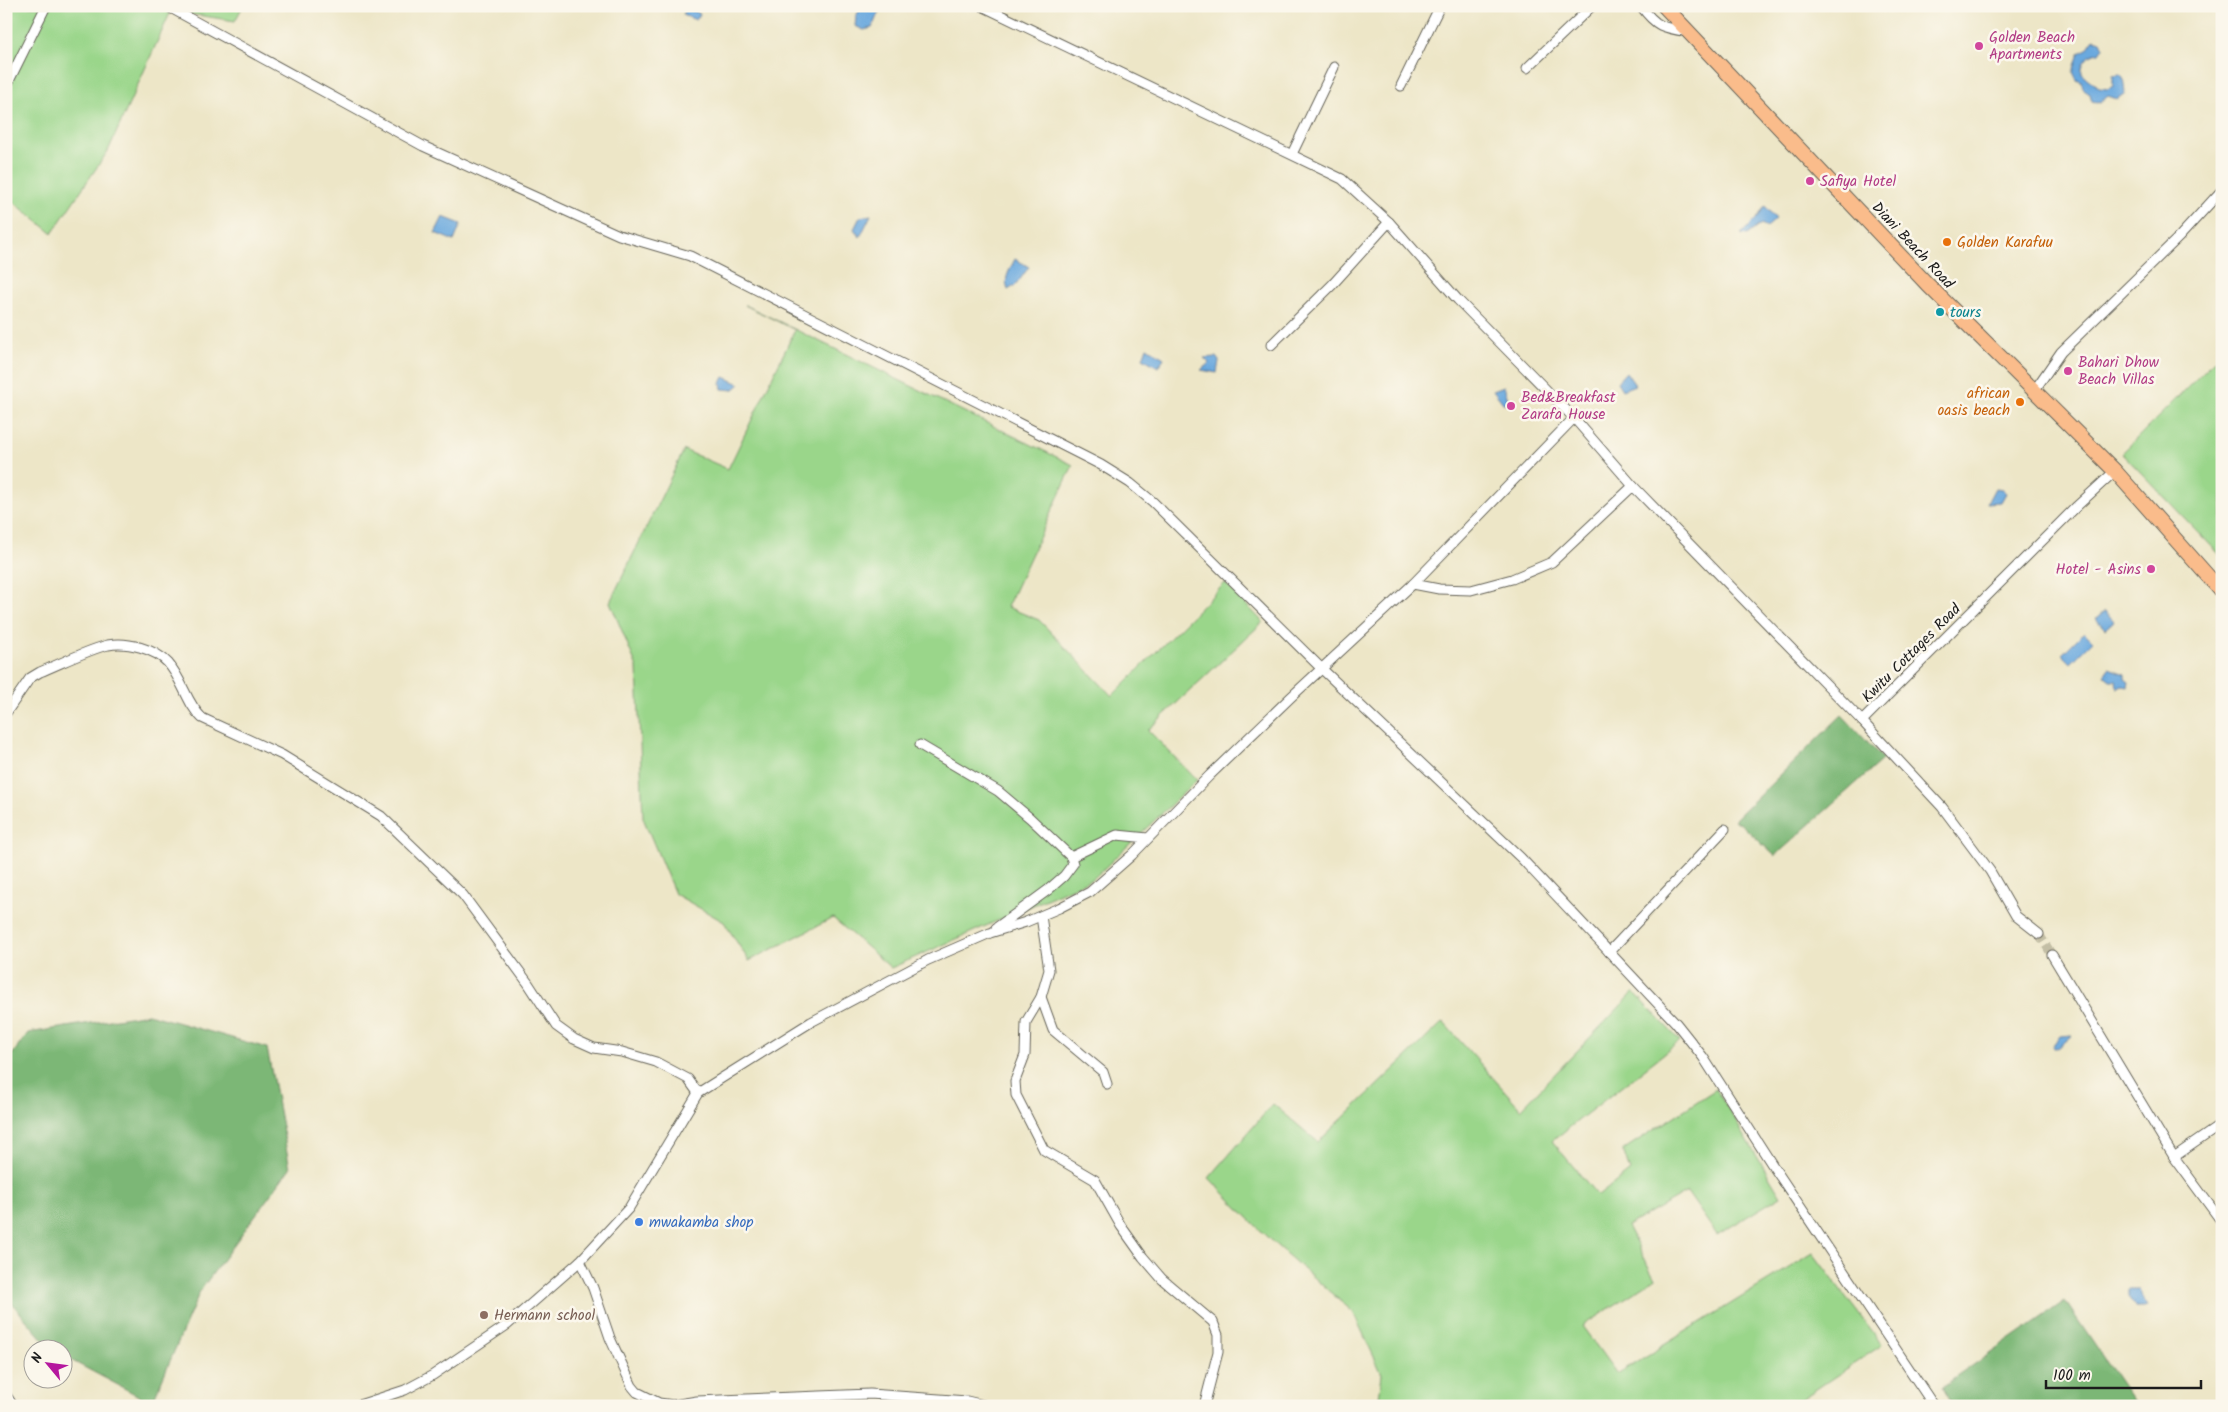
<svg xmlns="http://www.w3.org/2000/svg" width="2228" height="1412" font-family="Kalam,sans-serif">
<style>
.green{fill:#9ad68a;stroke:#5b7953}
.forest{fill:#7bb776;stroke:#4c6a49}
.water{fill:#6ba9de;stroke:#44627d}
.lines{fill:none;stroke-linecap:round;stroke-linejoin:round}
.minor-tunnel{stroke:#c3bea5;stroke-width:9;stroke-dasharray:9 4.5;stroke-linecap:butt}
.minor-casing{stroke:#656358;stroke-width:11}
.primary-casing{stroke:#656358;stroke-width:16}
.minor{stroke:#fff;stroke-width:9}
.primary{stroke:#fabc8b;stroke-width:14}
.hotel-dot{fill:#d1479c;stroke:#fbf7ec;stroke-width:2}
.food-dot{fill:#e8710a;stroke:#fbf7ec;stroke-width:2}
.culture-dot{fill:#0f9aa8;stroke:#fbf7ec;stroke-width:2}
.shop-dot{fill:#3f7fe0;stroke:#fbf7ec;stroke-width:2}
.education-dot{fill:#8d6e63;stroke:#fbf7ec;stroke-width:2}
.labels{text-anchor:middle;stroke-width:5;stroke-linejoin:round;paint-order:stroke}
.hotel-label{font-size:15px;fill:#b23c85;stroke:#fbf7ec;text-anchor:start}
.food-label{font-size:15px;fill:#c56008;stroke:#fbf7ec;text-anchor:start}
.street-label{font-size:15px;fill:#1c1c1c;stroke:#fbf7ec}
.culture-label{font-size:15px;fill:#0d838f;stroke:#fbf7ec;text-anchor:start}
.shop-label{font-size:15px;fill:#366cbe;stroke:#fbf7ec;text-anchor:start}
.education-label{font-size:15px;fill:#785e54;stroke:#fbf7ec;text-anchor:start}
</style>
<rect width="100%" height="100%" fill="#fbf7ec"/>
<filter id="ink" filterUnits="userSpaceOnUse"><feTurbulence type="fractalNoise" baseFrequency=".02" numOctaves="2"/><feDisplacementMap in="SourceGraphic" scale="10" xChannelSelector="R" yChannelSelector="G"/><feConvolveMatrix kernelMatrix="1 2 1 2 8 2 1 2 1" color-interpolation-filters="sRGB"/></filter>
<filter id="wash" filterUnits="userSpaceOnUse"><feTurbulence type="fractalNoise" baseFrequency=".0096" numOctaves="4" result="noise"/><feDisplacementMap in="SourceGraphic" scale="20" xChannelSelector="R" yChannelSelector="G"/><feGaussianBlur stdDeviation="1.12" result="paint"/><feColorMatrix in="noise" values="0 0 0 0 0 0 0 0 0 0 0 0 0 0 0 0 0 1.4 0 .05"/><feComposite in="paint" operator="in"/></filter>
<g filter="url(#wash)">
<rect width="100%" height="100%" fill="#ede6c7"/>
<g class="green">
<path d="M 6,6 L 243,6 L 235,21 L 171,11 L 108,151 L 52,233 L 6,196 Z"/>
<path d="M 745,305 L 1073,465 L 1007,607 L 1039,620 L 1112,696 L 1225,583 L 1263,622 L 1148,730 L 1197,780 L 1094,878 L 891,968 L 833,918 L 749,961 L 724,922 L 675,894 L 643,818 L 637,667 L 610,602 L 684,450 L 728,469 L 795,330 Z"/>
<path d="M 2222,353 L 2222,557 L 2122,453 Z"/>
<path d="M 1634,992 L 1680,1041 L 1552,1141 L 1598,1196 L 1630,1171 L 1623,1150 L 1716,1089 L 1781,1196 L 1717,1235 L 1687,1192 L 1627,1226 L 1655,1279 L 1582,1326 L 1617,1374 L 1813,1253 L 1882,1345 L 1791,1406 L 1378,1406 L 1382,1374 L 1353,1312 L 1268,1238 L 1209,1178 L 1273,1104 L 1318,1142 L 1443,1022 L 1521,1109 Z"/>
</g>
<g class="forest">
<path d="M 1842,715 L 1883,759 L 1775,856 L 1742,825 L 1734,820 Z"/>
<path d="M 148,1014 L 267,1048 L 290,1168 L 200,1291 L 152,1403 L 63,1356 L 62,1350 L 51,1349 L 9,1300 L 6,1293 L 6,1063 L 28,1033 Z"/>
<path d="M 2065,1301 L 2136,1406 L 1953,1406 L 1942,1387 Z"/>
</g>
<g class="water">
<path d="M 861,6 L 872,6 L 879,11 L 872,28 L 864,30 L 855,26 L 856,17 Z"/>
<path d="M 686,7 L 700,14 L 696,20 L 683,15 Z"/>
<path d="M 2094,39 L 2100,41 L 2103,47 L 2099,53 C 2088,54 2080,64 2082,74 L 2099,88 L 2108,89 L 2113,86 L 2113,75 L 2120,74 L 2123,77 L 2125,93 L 2117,99 L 2108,96 L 2100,103 L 2092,101 L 2090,94 L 2084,90 L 2081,82 L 2077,80 L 2073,72 L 2079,53 L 2087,49 Z"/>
<path d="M 1765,206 L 1776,219 L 1767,227 L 1761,224 L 1747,235 L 1741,234 L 1758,217 Z"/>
<path d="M 871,215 L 860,237 L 854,229 L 860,217 Z"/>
<path d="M 443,217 L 461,224 L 454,241 L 435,233 Z"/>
<path d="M 1015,259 L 1029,267 L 1016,285 L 1008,290 C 1003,278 1010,270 1015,259 Z"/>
<path d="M 1147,347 L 1164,358 L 1158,367 L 1143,358 Z"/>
<path d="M 1216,357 L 1219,361 L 1217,373 L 1201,370 L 1209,363 L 1204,358 Z"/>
<path d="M 1626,372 L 1635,385 L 1622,390 L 1617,382 Z"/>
<path d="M 724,377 L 740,384 L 733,390 L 722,389 L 721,383 Z"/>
<path d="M 1504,386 L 1510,406 L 1503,403 L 1493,390 Z"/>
<path d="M 1995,488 L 2002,489 L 2006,493 L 2001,502 L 1987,503 Z"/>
<path d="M 2105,611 L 2114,621 L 2105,629 L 2096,619 Z"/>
<path d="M 2084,632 L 2093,641 L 2071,663 L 2062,654 Z"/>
<path d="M 2109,668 L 2125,674 L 2125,679 L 2129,682 L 2128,687 L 2123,686 L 2117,688 L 2116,680 L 2110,680 L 2104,675 Z"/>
<path d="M 2073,1035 L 2058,1048 L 2052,1046 L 2060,1036 Z"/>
<path d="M 2128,1290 L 2139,1290 L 2147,1307 L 2136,1307 L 2128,1297 Z"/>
</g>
</g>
<g filter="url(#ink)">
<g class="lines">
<path class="minor-tunnel" d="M 2039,934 L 2052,955"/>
<defs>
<g id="minor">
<path d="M 167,6 L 423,146 L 619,235 L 690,256 L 1101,465 L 1130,483 L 1153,502 L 1322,669 L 1521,858 L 1676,1023 L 1703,1057 L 1773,1166 L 1934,1406"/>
<path d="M 982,6 L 1342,179 L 1389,222 L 1458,300 L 1574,418 L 1633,486"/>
<path d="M 1641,6 C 1656,27 1663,28 1688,32"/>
<path d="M 1527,68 L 1592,6"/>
<path d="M 1401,86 L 1440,6"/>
<path d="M 6,87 L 46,6"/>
<path d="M 1292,154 L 1334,67"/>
<path d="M 1271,345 L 1332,285 L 1389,222"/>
<path d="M 2034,391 L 2061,352 L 2179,237 L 2222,190"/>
<path d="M 1413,584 L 1574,418"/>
<path d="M 6,713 L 30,678 L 40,672 C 60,664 87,650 108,645 C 127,641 155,649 168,663 C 183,680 186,703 202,718 L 282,755 L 381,816 L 463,895 L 528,983 L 556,1026 L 574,1039 L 594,1048 L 622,1052 L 656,1062 L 688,1079 L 698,1093"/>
<path d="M 1862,721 L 1942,807 L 1990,871 L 2016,916 L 2039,934"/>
<path d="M 920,745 L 998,791 L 1030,818 L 1071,857 L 1073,864 L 1064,876 L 1048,890 L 996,928"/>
<path d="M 1071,857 L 1117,835 L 1148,838"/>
<path d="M 1041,916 L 1049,970 L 1041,997 L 1026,1022 L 1025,1055 L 1015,1081 L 1016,1095 L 1044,1150 L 1095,1180 L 1121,1226 L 1143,1257 L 1162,1279 L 1213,1322 L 1218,1335 L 1218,1352 L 1204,1406"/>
<path d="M 1609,952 L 1725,829"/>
<path d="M 2052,955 L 2174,1157 L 2222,1222"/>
<path d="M 1041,997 L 1053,1030 L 1103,1072 L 1107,1084"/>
<path d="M 2174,1157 L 2222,1124"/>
<path d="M 580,1261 L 593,1288 L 610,1338 L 632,1386 L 637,1392 L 659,1403 L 673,1405 L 697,1401 L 870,1394 L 967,1401 L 988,1406"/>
<path d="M 6,1395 L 13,1406"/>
<path d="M 356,1406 L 405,1390 L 433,1375 L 507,1325 L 580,1261 L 629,1208 L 698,1093 L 811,1022 L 928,960 L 990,933 L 1026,922 L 1059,908 L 1090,892 L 1132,855 L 1210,775 L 1291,697 L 1413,584 L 1439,589 L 1471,590 L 1512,579 L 1552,562 L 1633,486 L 1862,721 L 2077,506 L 2115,471"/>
</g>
<path id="primary" d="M 1664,6 L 1928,285 L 2115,471 L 2222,592"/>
</defs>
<use href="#minor" class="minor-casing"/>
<use href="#primary" class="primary-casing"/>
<use href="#minor" class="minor"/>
<use href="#primary" class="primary"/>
</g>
</g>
<g class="hotel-dot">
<circle cx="1979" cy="46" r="5"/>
<circle cx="1810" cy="181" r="5"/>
<circle cx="2068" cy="371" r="5"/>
<circle cx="1511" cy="406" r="5"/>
<circle cx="2151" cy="569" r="5"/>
</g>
<g class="food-dot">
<circle cx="1947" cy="242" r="5"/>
<circle cx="2020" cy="402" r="5"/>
</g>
<circle class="culture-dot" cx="1940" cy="312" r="5"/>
<circle class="shop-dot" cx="639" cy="1222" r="5"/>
<circle class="education-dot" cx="484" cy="1315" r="5"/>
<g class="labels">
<g class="hotel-label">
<text x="1989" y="42">Golden Beach<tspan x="1989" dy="17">Apartments</tspan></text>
<text x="1820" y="186">Safiya Hotel</text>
<text x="2078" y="367">Bahari Dhow<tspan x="2078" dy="17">Beach Villas</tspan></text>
<text x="1521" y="402">Bed&amp;Breakfast<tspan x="1521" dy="17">Zarafa House</tspan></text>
<text x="2141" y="574" text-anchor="end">Hotel - Asins</text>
</g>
<g class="food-label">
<text x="1957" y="247">Golden Karafuu</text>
<text x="2010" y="398" text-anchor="end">african<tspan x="2010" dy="17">oasis beach</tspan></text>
</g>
<g class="street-label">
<text transform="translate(1913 245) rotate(47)" y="5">Diani Beach Road</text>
<text transform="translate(1911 653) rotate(-45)" y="5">Kwitu Cottages Road</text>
</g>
<g class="culture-label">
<text x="1950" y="317">tours</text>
</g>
<g class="shop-label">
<text x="649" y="1227">mwakamba shop</text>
</g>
<g class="education-label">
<text x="494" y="1320">Hermann school</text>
</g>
</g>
<rect width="2228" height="1412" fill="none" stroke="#fbf7ec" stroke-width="25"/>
<g transform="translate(48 1364) rotate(299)"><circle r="24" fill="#fbf7ec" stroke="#a29f99"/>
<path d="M0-4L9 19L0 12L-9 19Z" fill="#b5179e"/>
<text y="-8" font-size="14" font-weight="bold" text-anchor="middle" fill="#1c1c1c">N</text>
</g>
<path d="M2046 1380v8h155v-8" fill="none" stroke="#1c1c1c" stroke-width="2.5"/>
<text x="2053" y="1380" font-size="15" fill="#1c1c1c" stroke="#fbf7ec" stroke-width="4" paint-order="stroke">100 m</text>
</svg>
